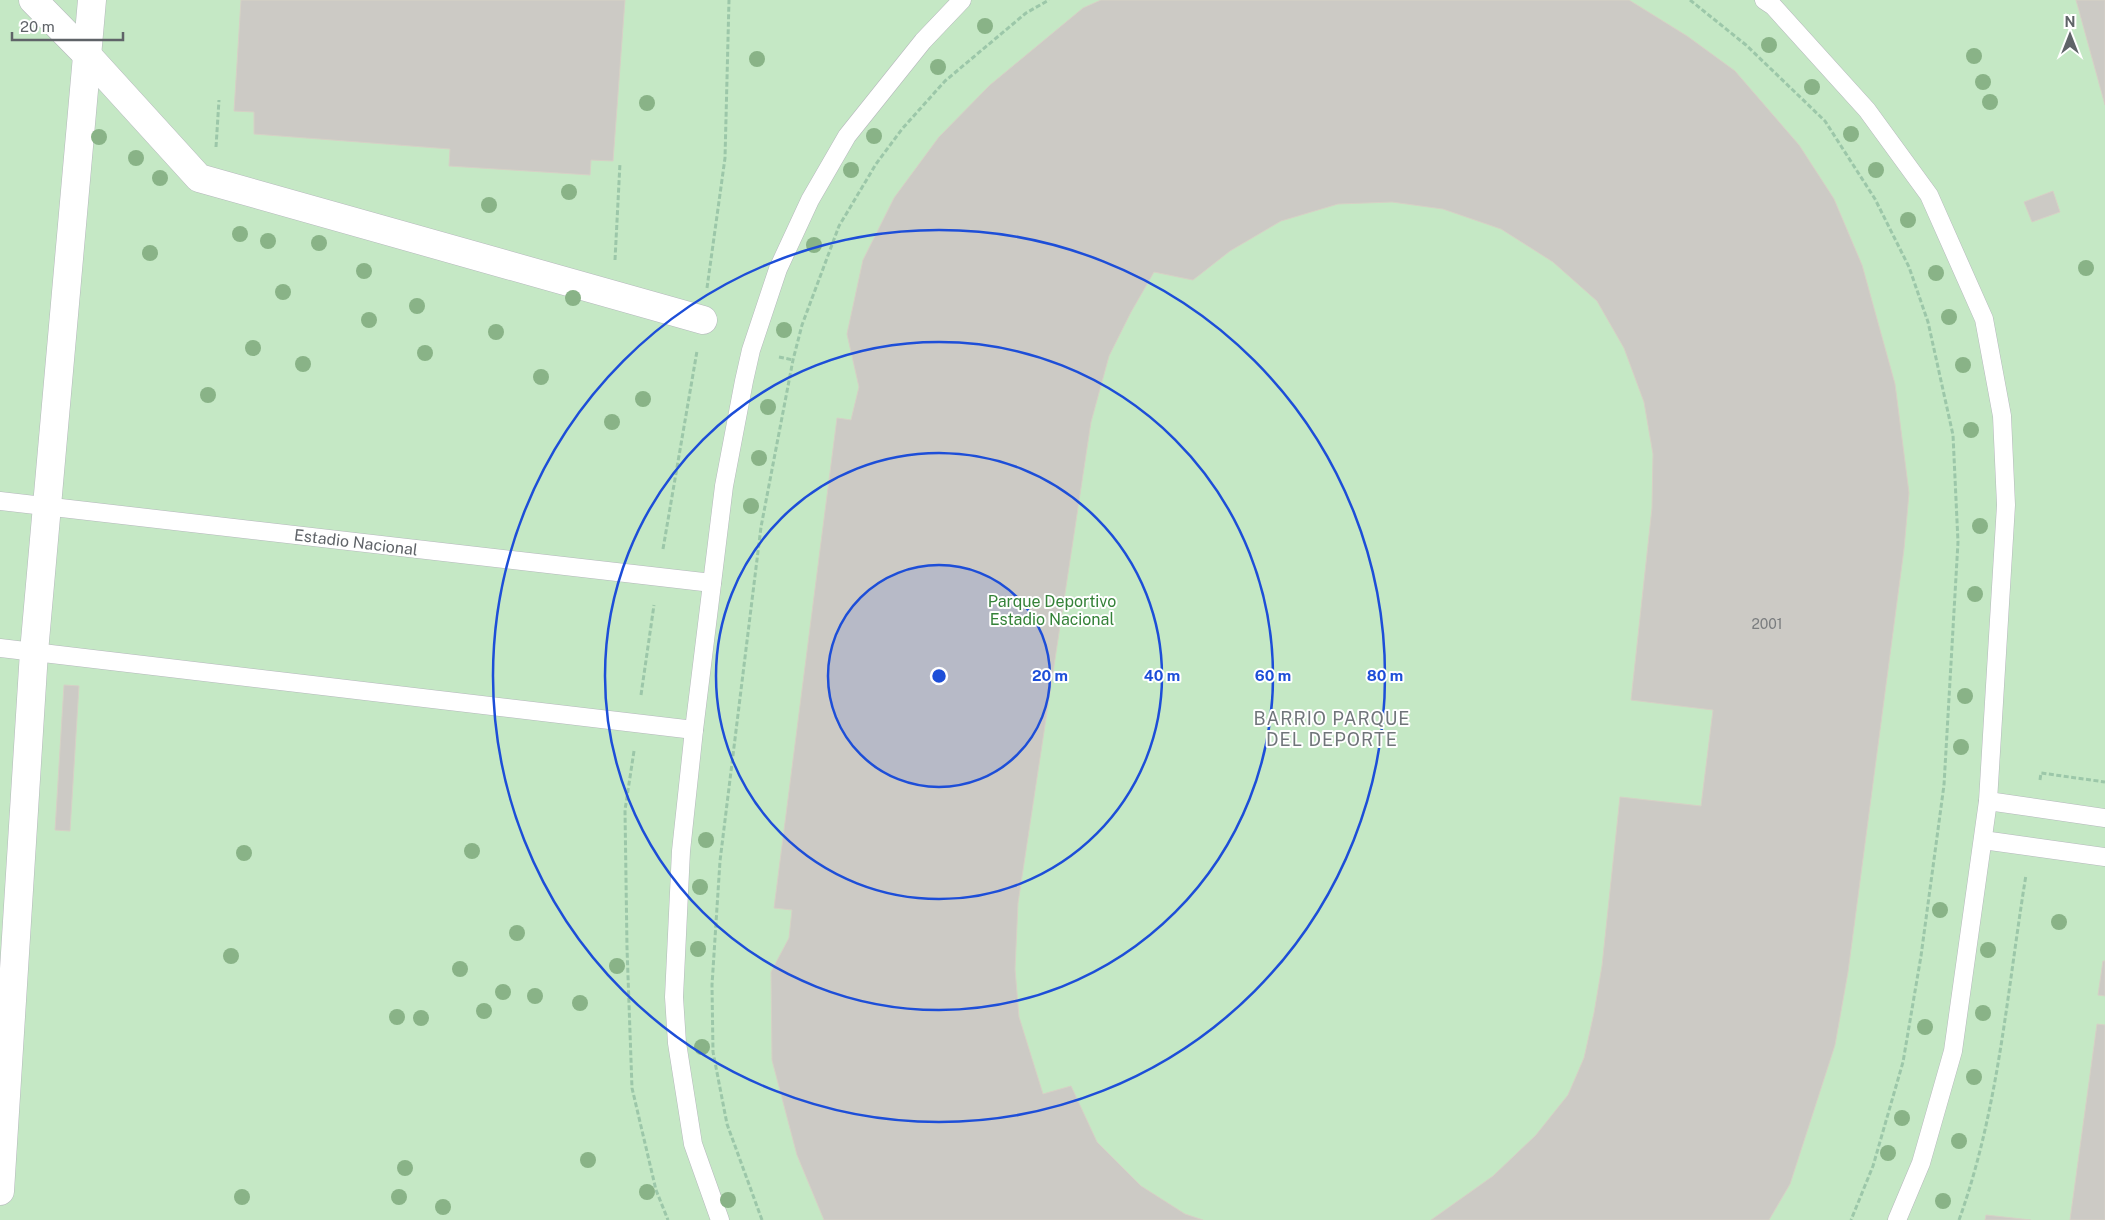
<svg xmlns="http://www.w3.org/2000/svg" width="2105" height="1220" font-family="'Public Sans',sans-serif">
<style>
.green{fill:#c5e8c5}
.building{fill:#cccac5;stroke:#d6d1c6}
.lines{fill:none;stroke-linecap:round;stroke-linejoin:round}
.lane-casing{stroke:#b5b8bc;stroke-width:19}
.street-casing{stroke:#b5b8bc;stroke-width:29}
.path{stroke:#9cc7a9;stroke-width:3;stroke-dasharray:5 2.5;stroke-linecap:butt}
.lane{stroke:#fff;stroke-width:18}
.street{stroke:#fff;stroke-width:28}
.tree{fill:#89b387}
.ring{fill:none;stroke:#1d4ed8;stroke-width:2.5}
.labels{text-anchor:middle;stroke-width:4;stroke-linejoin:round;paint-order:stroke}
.number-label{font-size:14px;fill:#7a7d7f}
.street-label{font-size:16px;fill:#5f6368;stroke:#fff}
.park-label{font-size:16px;fill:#348238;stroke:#fff}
.neighbourhood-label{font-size:18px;letter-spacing:1px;fill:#70757a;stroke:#fff}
.centre{fill:#1d4ed8;stroke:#fff;stroke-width:2.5}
.ring-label{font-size:15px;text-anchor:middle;font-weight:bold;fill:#1d4ed8;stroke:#fff;stroke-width:4;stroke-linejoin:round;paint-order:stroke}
</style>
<rect width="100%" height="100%" fill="#f1efe8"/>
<rect class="green" x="0" y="0" width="2105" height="1220"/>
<g class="building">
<path d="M 241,0 L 625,0 L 613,161 L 591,160 L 590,175 L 449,166 L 450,149 L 254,134 L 254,112 L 234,111 Z"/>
<path d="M 1101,0 L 1629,0 L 1687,36 L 1735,71 L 1799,145 L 1834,199 L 1862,265 L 1895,384 L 1909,493 L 1904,549 L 1848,972 L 1835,1045 L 1790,1184 L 1769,1220 L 1431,1220 L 1493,1176 L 1536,1135 L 1568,1095 L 1584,1058 L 1594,1013 L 1602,966 L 1620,797 L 1701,806 L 1713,710 L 1631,700 L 1652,508 L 1653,454 L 1644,402 L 1624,348 L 1597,301 L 1553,262 L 1501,229 L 1443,209 L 1392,202 L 1338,204 L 1281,221 L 1230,251 L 1193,280 L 1154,272 L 1131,312 L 1109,356 L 1091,422 L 1018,903 L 1015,969 L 1019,1017 L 1043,1094 L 1071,1086 L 1097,1142 L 1141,1186 L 1185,1214 L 1203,1220 L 824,1220 L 797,1155 L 772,1060 L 771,972 L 789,938 L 792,910 L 774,908 L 837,418 L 851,420 L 859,387 L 847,334 L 863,260 L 894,198 L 939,137 L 990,85 L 1083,8 Z"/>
<path d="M 2076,0 L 2105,0 L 2105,105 Z"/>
<path d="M 2053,191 L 2060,212 L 2032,222 L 2024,202 Z"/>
<path d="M 64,685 L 79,686 L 70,831 L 55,830 Z"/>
<path d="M 2103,961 L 2105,961 L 2105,996 L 2098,995 Z"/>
<path d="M 2097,1024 L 2105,1025 L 2105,1220 L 2070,1220 Z"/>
<path d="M 1986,1215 L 2031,1220 L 1985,1220 Z"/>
</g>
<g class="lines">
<defs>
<g id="lane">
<path d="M 1764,0 L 1773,6 L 1867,110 L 1929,195 L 1984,319 L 2002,416 L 2006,505 L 1988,801 L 1953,1051 L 1921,1163 L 1897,1220"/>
<path d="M 0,501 L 712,583"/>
<path d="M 0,648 L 694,730"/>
<path d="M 1988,801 L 2105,818"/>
<path d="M 1983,840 L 2105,857"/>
<path d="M 720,1220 L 693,1144 L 677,1043 L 674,997 L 681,851 L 694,730 L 724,486 L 744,381 L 751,350 L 778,269 L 810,200 L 847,136 L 923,41 L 962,0"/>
</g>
<g id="street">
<path d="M 33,0 L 88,56 L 199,178 L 703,320"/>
<path d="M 0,1191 L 34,652 L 92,0"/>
</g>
</defs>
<use href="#lane" class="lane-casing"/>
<use href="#street" class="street-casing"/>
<g class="path">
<path d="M 1690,0 L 1746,45 L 1825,121 L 1875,199 L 1909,267 L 1928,322 L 1953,435 L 1958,542 L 1944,785 L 1921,956 L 1903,1062 L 1873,1166 L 1851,1220"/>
<path d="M 216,147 L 219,100"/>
<path d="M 615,260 L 620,163"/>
<path d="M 707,288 L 725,158 L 729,0"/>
<path d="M 779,357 L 793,360"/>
<path d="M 663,549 L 697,351"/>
<path d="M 641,695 L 654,605"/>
<path d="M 634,751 L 625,810 L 627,948 L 632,1088 L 656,1190 L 668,1220"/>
<path d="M 2040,780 L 2041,773 L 2105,782"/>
<path d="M 762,1220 L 727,1124 L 713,1052 L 712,985 L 720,861 L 761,527 L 793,360 L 802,325 L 839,226 L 876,164 L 902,129 L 945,81 L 1026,13 L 1049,0"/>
<path d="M 1959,1220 C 1999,1109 2007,991 2026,875"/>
</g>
<use href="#lane" class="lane"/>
<use href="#street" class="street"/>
</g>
<g class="tree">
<circle cx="985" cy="26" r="8"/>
<circle cx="1769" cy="45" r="8"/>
<circle cx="1974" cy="56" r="8"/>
<circle cx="757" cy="59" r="8"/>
<circle cx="938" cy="67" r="8"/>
<circle cx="1983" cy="82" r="8"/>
<circle cx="1812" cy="87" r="8"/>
<circle cx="1990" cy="102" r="8"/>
<circle cx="647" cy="103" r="8"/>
<circle cx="1851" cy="134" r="8"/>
<circle cx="874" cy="136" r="8"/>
<circle cx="99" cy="137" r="8"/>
<circle cx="136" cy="158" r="8"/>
<circle cx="851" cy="170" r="8"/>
<circle cx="1876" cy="170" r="8"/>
<circle cx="160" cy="178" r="8"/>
<circle cx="569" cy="192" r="8"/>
<circle cx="489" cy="205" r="8"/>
<circle cx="1908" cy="220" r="8"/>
<circle cx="240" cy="234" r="8"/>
<circle cx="268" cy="241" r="8"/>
<circle cx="319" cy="243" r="8"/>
<circle cx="814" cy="245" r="8"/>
<circle cx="150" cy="253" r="8"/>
<circle cx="2086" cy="268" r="8"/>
<circle cx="364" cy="271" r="8"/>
<circle cx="1936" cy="273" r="8"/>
<circle cx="283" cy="292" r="8"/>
<circle cx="573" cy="298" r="8"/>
<circle cx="417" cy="306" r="8"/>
<circle cx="1949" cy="317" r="8"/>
<circle cx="369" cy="320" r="8"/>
<circle cx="784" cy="330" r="8"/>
<circle cx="496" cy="332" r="8"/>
<circle cx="253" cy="348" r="8"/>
<circle cx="425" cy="353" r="8"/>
<circle cx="303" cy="364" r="8"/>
<circle cx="1963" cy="365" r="8"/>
<circle cx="541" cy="377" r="8"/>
<circle cx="208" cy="395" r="8"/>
<circle cx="643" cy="399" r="8"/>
<circle cx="768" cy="407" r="8"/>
<circle cx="612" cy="422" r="8"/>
<circle cx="1971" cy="430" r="8"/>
<circle cx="759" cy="458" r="8"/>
<circle cx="751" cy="506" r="8"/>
<circle cx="1980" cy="526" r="8"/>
<circle cx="1975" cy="594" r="8"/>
<circle cx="1965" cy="696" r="8"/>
<circle cx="1961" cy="747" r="8"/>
<circle cx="706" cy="840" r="8"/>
<circle cx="472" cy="851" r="8"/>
<circle cx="244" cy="853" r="8"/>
<circle cx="700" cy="887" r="8"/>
<circle cx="1940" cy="910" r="8"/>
<circle cx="2059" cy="922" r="8"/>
<circle cx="517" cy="933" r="8"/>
<circle cx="698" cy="949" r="8"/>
<circle cx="1988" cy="950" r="8"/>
<circle cx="231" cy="956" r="8"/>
<circle cx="617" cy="966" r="8"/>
<circle cx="460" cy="969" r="8"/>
<circle cx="503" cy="992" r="8"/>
<circle cx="535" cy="996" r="8"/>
<circle cx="580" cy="1003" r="8"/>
<circle cx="484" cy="1011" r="8"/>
<circle cx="1983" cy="1013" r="8"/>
<circle cx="397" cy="1017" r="8"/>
<circle cx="421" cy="1018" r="8"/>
<circle cx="1925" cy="1027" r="8"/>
<circle cx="702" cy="1047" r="8"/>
<circle cx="1974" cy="1077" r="8"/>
<circle cx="1902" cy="1118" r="8"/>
<circle cx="1959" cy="1141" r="8"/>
<circle cx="1888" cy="1153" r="8"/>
<circle cx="588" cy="1160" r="8"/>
<circle cx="405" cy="1168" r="8"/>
<circle cx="647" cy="1192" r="8"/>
<circle cx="242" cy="1197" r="8"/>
<circle cx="399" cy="1197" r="8"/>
<circle cx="728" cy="1200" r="8"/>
<circle cx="1943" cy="1201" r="8"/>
<circle cx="443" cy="1207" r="8"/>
</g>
<circle cx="939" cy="676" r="111" fill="#1d4ed8" fill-opacity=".12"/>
<g class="ring">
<circle cx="939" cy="676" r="111"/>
<circle cx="939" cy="676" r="223"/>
<circle cx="939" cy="676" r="334"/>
<circle cx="939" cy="676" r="446"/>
</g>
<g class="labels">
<g class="number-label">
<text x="1767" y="629">2001</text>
</g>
<g class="street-label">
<text transform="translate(356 542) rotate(7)" y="6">Estadio Nacional</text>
</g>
<g class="park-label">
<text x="1052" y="607">Parque Deportivo<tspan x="1052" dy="18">Estadio Nacional</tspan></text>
</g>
<g class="neighbourhood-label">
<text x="1332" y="725">BARRIO PARQUE<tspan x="1332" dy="21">DEL DEPORTE</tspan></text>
</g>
</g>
<circle cx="939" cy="676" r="8" class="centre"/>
<g class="ring-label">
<text x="1050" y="681">20 m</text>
<text x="1162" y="681">40 m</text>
<text x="1273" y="681">60 m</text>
<text x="1385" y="681">80 m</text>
</g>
<g transform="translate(2070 35)" stroke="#ffffff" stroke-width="4" paint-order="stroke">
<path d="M0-4L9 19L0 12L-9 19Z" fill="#5f6368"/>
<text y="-8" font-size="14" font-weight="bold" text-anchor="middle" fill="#5f6368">N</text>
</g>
<path d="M12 32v8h111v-8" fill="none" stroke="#5f6368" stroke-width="2.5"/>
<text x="20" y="32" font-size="15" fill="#5f6368" stroke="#ffffff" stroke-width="4" paint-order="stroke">20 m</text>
</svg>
